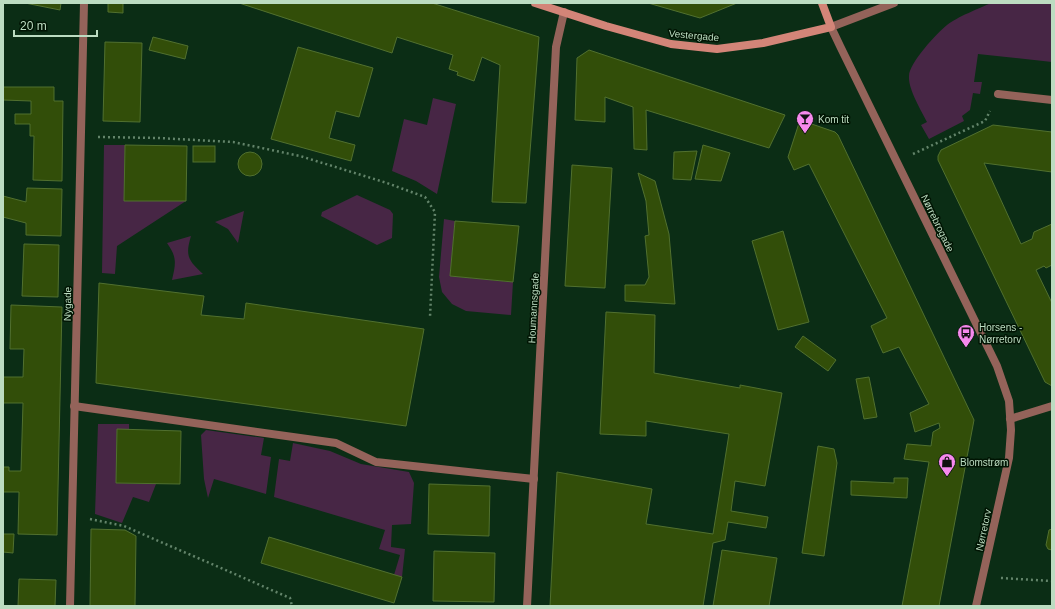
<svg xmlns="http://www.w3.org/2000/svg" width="1055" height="609" font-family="Helvetica,sans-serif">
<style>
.green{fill:#472645}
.building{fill:#324e09;stroke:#51702f}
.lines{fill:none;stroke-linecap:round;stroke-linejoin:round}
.path{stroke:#63846a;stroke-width:2.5;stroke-dasharray:2 3;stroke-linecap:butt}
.service{stroke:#94635a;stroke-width:8}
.minor{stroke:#94635a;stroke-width:8}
.tertiary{stroke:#94635a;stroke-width:8}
.secondary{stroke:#d38578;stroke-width:8}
.labels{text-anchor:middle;stroke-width:3;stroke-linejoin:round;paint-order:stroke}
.street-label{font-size:10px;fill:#bcdcc1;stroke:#001403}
.poi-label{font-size:10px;fill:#bcdcc1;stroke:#001403;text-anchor:start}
</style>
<rect width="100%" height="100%" fill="#0b2d15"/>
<g class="green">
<path d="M 991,3 L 1052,3 L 1052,62 L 978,54 L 974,82 L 982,82 L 980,94 L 973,93 L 970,110 L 962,116 L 964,121 L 929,139 L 921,125 L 927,122 C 921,110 908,89 909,76 C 909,63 937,33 947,25 C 957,17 980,8 991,3 Z"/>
<path d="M 433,98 L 456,104 L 437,194 L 416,181 L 392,171 L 404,119 L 427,125 Z"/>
<path d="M 104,145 L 125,145 L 124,200 L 186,201 L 117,246 L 115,274 L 102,273 Z"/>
<path d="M 357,195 L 390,210 L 393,214 L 392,238 L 377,245 L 321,216 L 322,212 Z"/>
<path d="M 244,211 L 238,243 L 228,229 L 215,222 Z"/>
<path d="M 444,219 L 455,221 L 450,276 L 513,282 L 511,315 L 466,311 L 452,304 L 442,292 L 439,277 Z"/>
<path d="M 191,236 C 185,256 188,260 203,274 L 172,280 C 176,263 177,257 167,243 Z"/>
<path d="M 98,424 L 129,424 L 129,430 L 117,430 L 116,483 L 156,484 L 149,502 L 133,497 L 122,523 L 95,514 Z"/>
<path d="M 206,430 L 264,438 L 261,455 L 271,457 L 266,494 L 214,479 L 208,498 L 204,479 L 201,435 Z"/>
<path d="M 293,443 L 330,451 L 361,464 L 409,472 L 414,483 L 411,524 L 392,525 L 391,547 L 405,549 L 402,577 L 394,575 L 400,555 L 379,549 L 385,530 L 274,497 L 279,459 L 290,461 Z"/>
</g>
<g class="building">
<path d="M 25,3 L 61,3 L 60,10 Z"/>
<path d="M 108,3 L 123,3 L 123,13 L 108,12 Z"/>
<path d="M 239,3 L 432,3 L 539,37 L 526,203 L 492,202 L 500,65 L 482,57 L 474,81 L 457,75 L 458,72 L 449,69 L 453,55 L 397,37 L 392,53 Z"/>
<path d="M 648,3 L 737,3 L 700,18 Z"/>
<path d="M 153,37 L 188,46 L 185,59 L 149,50 Z"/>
<path d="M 105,42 L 142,43 L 140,122 L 103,121 Z"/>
<path d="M 298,47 L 373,68 L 359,117 L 336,111 L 329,138 L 355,145 L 351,161 L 271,139 Z"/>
<path d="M 589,50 L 785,115 L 769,148 L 646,110 L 647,150 L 634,149 L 633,107 L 605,97 L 605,122 L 575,120 L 577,58 Z"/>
<path d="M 3,87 L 54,87 L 54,101 L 63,101 L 62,181 L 33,180 L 34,136 L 30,136 L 30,124 L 15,124 L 15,114 L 31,114 L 31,101 L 3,100 Z"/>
<path d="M 800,120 L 835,132 L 838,135 L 974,420 L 939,606 L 902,606 L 929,462 L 904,459 L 907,444 L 931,446 L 933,432 L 940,428 L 939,423 L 915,432 L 910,413 L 929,404 L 899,347 L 883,353 L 871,326 L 887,318 L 809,164 L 794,170 L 788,157 Z"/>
<path d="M 993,125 L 1052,132 L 1052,172 L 984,163 L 1021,244 L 1032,239 L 1034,232 L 1052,224 L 1052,265 L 1046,268 L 1044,266 L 1036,270 L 1052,303 L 1052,386 L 1045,382 L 938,160 L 938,156 L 941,150 Z"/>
<path d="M 125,145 L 187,146 L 186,201 L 124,201 Z"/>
<path d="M 703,145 L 730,153 L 721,181 L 695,179 Z"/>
<rect x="193" y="146" width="22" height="16"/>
<path d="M 697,151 L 691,180 L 673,179 L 674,152 Z"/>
<circle cx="250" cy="164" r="12"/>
<path d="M 572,165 L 612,168 L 605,288 L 565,286 Z"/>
<path d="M 638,173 L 655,181 L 669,234 L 675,304 L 625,301 L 625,285 L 645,285 L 649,277 L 645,236 L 649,235 L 646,201 Z"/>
<path d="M 27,188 L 62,189 L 61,236 L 26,235 L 26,223 L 3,217 L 3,196 L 26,202 Z"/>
<path d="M 455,221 L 519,226 L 513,282 L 450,276 Z"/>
<path d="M 783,231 L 809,322 L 778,330 L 752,241 Z"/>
<path d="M 24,244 L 59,245 L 58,297 L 22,296 Z"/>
<path d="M 99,283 L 204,296 L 201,315 L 244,319 L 246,303 L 424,329 L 406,426 L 96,383 Z"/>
<path d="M 11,305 L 62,307 L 57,535 L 18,534 L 19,492 L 3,492 L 3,467 L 9,467 L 9,471 L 21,471 L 23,403 L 3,403 L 3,377 L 23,377 L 24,349 L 10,349 Z"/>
<path d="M 606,312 L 655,315 L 654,373 L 740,388 L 740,385 L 782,393 L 765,486 L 735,481 L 731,511 L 768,517 L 766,528 L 728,522 L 725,540 L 713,543 L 703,606 L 550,606 L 557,472 L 652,489 L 646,524 L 713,534 L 729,434 L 646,421 L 646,436 L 600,434 Z"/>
<path d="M 803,336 L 836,360 L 828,371 L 795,347 Z"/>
<path d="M 869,377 L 877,417 L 864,419 L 856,379 Z"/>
<path d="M 117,429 L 181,431 L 180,484 L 116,483 Z"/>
<path d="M 818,446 L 834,449 L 837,463 L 824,556 L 802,553 Z"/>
<path d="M 894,478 L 908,478 L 907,498 L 851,495 L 851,481 L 894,483 Z"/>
<path d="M 429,484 L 490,486 L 489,536 L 428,534 Z"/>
<path d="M 91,529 L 125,530 L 136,536 L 135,606 L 90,606 Z"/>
<path d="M 1052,529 L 1052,550 L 1048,549 L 1046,545 L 1049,530 Z"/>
<path d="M 3,534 L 14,534 L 13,553 L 3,552 Z"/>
<path d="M 269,537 L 402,577 L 394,603 L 261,563 Z"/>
<path d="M 722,550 L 777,558 L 769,606 L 713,606 Z"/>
<path d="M 434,551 L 495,553 L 494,602 L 433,601 Z"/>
<path d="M 19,579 L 56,580 L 55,606 L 18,606 Z"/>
</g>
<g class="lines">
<g class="path">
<path d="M 98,137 L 158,138 L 233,142 L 300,156 L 387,183 L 425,197 L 435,212 L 430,317"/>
<path d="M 913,154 L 985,121 L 990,111"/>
<path d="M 90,519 L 124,526 L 290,598 L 292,606"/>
<path d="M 1001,578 L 1052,581"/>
</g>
<g class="service">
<path d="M 74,406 L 336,443 L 376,462 L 534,479"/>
<path d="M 1010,419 L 1052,406"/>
</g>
<g class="minor">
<path d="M 831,27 L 894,3"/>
<path d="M 998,94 L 1052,100"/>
<path d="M 70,606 L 84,3"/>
<path d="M 527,606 L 556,47 L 564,12"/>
</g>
<path class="tertiary" d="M 831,27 L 840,46 L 997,366 L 1009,401 L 1011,430 L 1009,458 L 976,606"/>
<path class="secondary" d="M 535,3 L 606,26 L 671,44 L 717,49 L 763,43 L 831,27 L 822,3"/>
</g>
<defs>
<symbol id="bar-pin" viewBox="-11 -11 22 30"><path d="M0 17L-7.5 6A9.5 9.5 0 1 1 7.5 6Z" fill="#f689ed" stroke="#001403"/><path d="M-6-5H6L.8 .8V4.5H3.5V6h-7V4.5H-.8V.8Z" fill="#111"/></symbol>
<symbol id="bus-pin" viewBox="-11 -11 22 30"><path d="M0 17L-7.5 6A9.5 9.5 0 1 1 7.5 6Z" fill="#f689ed" stroke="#001403"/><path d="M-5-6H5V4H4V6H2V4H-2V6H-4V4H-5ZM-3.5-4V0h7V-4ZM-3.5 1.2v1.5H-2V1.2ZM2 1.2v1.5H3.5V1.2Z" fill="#111"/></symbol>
<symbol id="shop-pin" viewBox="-11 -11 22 30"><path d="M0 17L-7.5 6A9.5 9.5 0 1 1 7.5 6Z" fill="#f689ed" stroke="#001403"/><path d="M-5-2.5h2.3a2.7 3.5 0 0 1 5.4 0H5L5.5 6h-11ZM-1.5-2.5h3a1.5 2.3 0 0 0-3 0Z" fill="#111"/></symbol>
</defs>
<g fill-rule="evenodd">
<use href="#bar-pin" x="795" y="109" width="20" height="27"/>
<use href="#bus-pin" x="956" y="323" width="20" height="27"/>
<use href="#shop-pin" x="937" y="452" width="20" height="27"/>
</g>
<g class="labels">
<g class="street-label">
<text transform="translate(694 35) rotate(5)" y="4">Vestergade</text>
<text transform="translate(938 223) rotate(64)" y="4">Nørrebrogade</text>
<text transform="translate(67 304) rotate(-89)" y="4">Nygade</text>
<text transform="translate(533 308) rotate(-87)" y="4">Houmannsgade</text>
<text transform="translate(983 530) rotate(-78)" y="4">Nørretorv</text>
</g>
<g class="poi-label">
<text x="818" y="123">Kom tit</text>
<text x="979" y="331">Horsens -<tspan x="979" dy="12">Nørretorv</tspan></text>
<text x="960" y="466">Blomstrøm</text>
</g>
</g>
<rect width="1055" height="609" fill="none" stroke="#bcdcc1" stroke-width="8"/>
<path d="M14 30v6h83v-6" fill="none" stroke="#bcdcc1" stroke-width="2"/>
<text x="20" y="30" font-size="12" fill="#bcdcc1" stroke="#001403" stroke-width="3" paint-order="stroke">20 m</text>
</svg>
